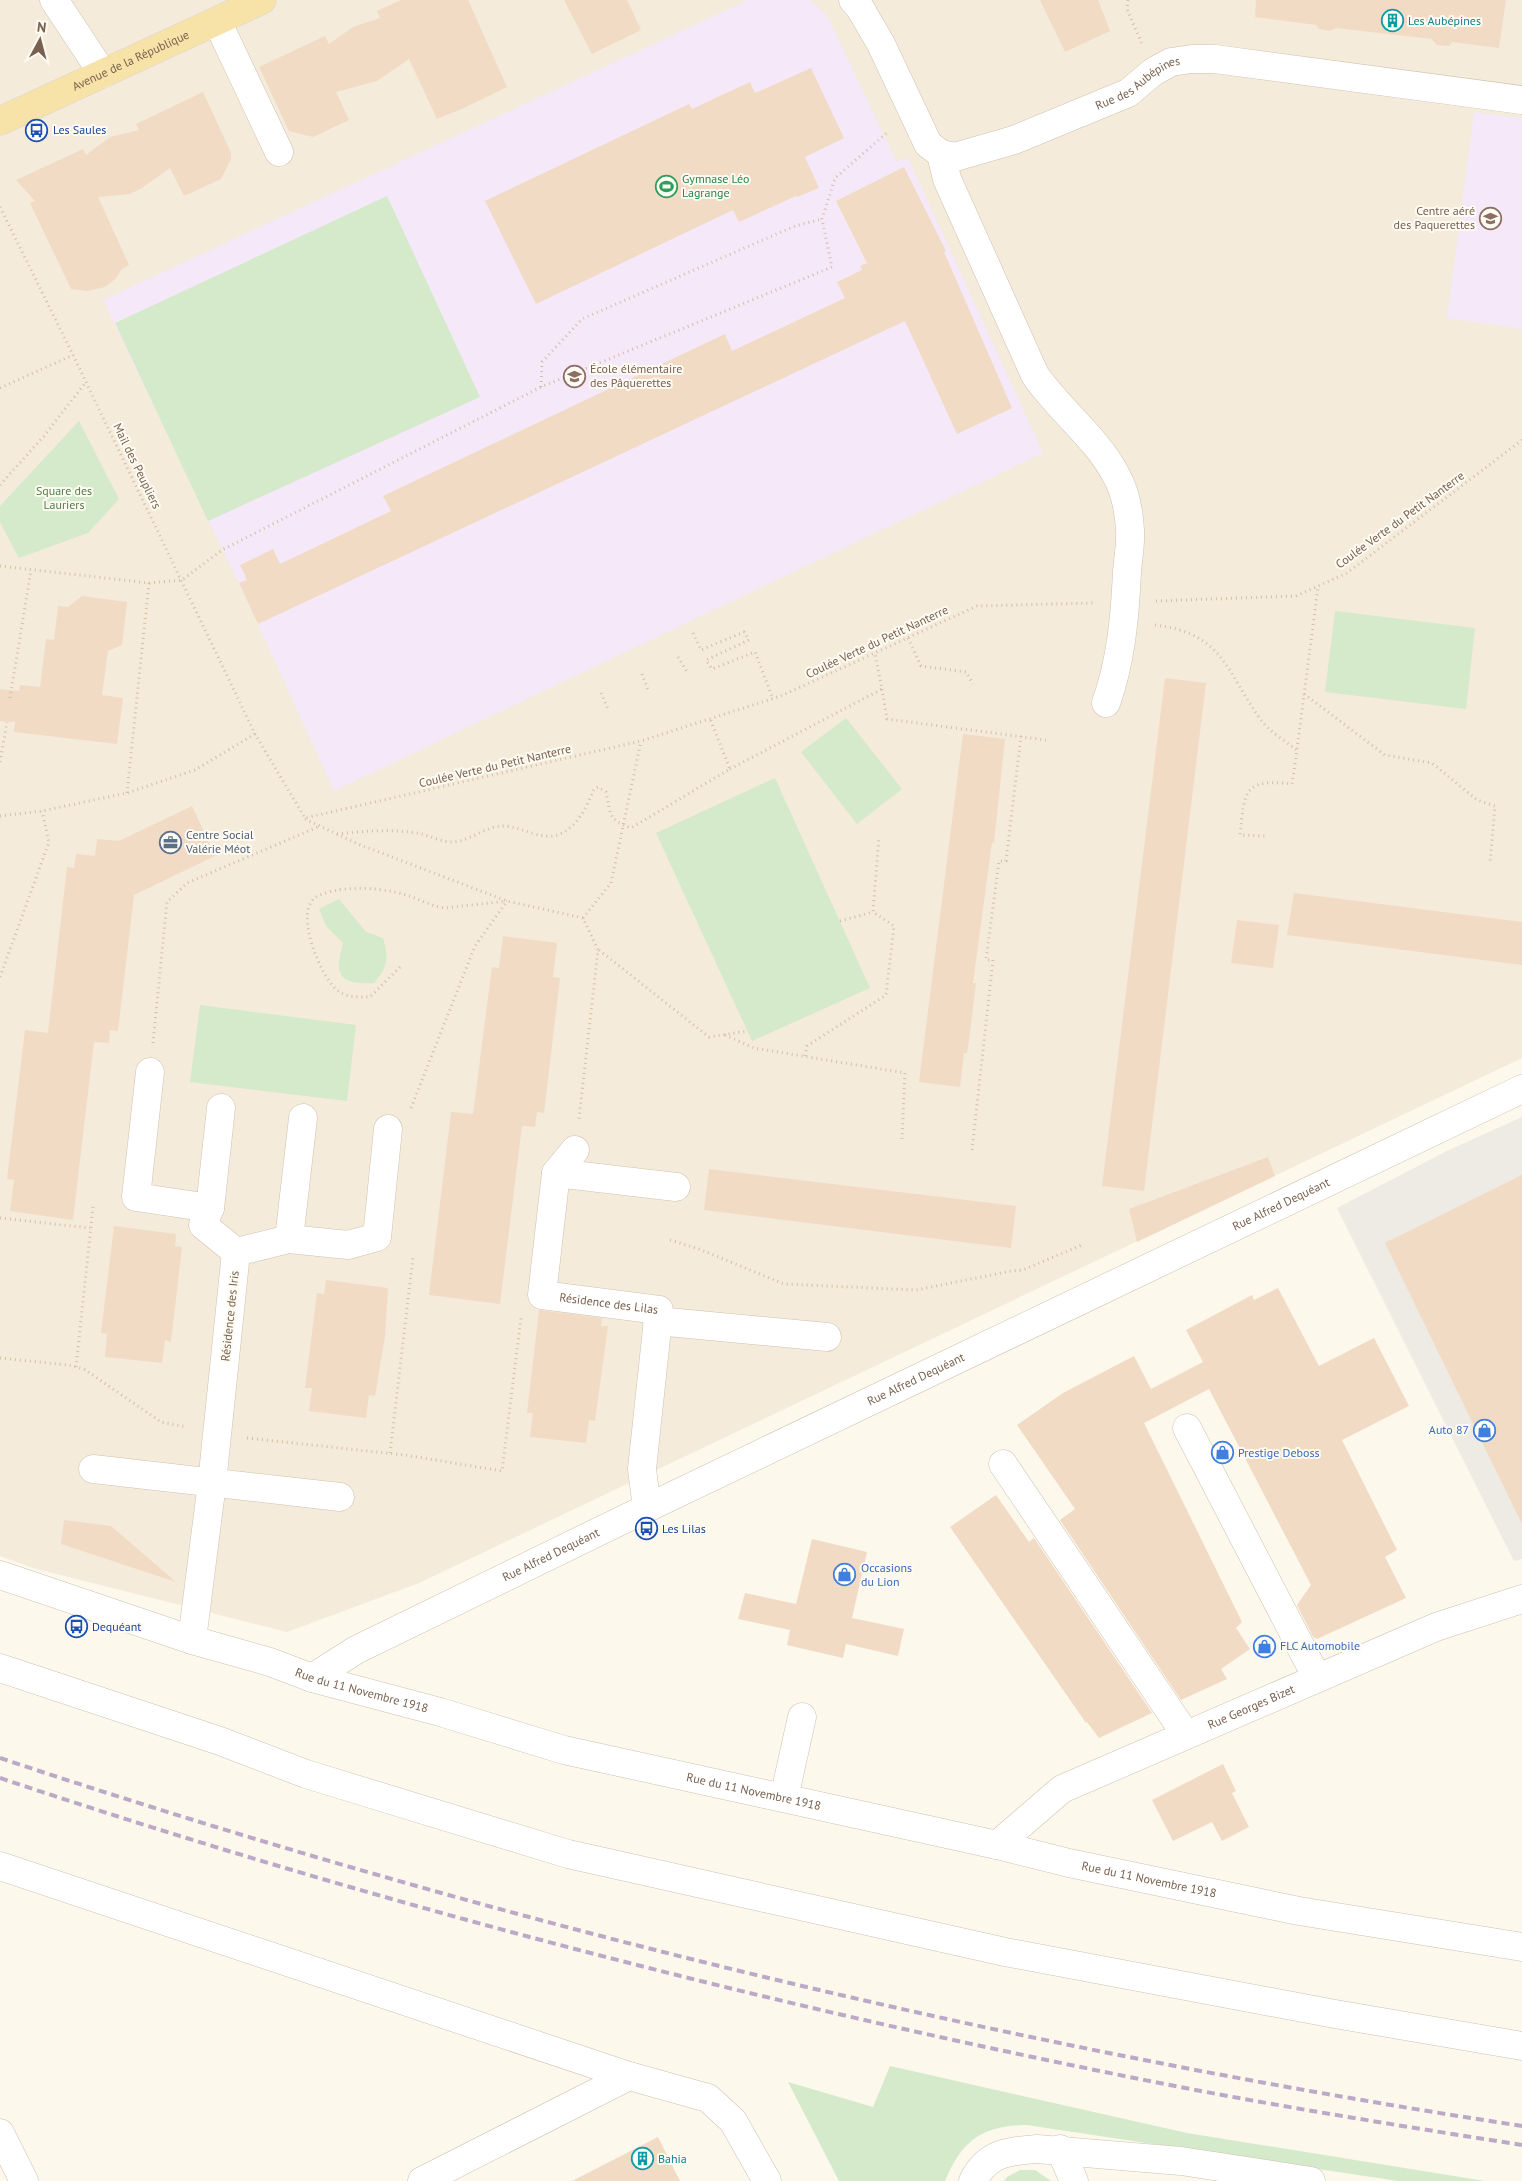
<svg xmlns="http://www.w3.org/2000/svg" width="1522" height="2181" font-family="'PT Sans',sans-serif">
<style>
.residential{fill:#f4ebdb}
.industrial{fill:#eeeae4}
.education{fill:#f5e8f9}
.green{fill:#d4eaca}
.building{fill:#f1dbc5}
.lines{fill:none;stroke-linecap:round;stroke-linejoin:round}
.minor-casing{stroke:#cfc1b1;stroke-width:29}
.major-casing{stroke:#dcd6d1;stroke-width:29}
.path{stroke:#d7bea7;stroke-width:3;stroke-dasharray:1 4;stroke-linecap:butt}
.minor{stroke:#fff;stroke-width:28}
.major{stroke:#f7e2a8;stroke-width:28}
.rail{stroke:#bca9c7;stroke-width:4;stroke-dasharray:8 5;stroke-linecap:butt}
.labels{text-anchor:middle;stroke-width:4;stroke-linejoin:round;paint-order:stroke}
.culture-label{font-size:12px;fill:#0d838f;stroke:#fefbf3;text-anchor:start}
.street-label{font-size:12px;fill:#78614f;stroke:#fefbf3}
.transit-label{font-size:12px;fill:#164399;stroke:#fefbf3;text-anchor:start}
.leisure-label{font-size:12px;fill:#27864d;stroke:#fefbf3;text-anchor:start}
.education-label{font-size:12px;fill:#785e54;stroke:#fefbf3;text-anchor:end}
.park-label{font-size:12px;fill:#517d47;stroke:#fefbf3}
.service-label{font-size:12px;fill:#4e5e75;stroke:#fefbf3;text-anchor:start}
.shop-label{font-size:12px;fill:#366cbe;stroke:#fefbf3;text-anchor:start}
</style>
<rect width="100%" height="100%" fill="#fcf8ec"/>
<path class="residential" d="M 0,0 L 1522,0 L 1522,1058 L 419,1583 L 287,1632 L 33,1568 L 0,1556 Z"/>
<path class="industrial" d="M 1522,1117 L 1522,1559 L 1514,1561 L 1337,1208 L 1447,1151 Z"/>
<g class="education">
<path d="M 748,0 L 810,0 L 827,15 L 896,161 L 908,158 L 1043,453 L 334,791 L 250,607 L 103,300 Z"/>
<path d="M 1474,112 L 1522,118 L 1522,329 L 1447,318 Z"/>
</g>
<g class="green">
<path d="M 387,196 L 480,397 L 208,521 L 115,323 Z"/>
<path d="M 79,421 L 119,499 L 88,533 L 19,558 L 0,522 L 0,506 Z"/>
<path d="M 1335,611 L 1475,628 L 1466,709 L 1325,692 Z"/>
<path d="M 846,718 L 902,789 L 857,824 L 801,752 Z"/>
<path d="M 775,778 L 870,988 L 752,1041 L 656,833 Z"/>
<path d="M 339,899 L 366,932 L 383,938 C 389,958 388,967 374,983 C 339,985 334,975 343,943 L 326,926 L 319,909 Z"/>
<path d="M 200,1005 L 356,1025 L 347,1101 L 190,1082 Z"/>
<path d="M 890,2066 L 1187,2133 L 1485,2181 L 1398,2181 L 1027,2125 C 983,2125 962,2140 945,2181 L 839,2181 L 788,2082 L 873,2107 Z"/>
<path d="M 1020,2170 L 1035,2170 L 1051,2181 L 1004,2181 L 1007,2177 Z"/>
</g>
<g class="building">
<path d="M 401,0 L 468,0 L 507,87 L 464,108 L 437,119 L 409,59 L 377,81 L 336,92 L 349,120 L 313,137 L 289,131 L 259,67 L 325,36 L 329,44 L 353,27 L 380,18 L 377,11 Z"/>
<path d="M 564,0 L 627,0 L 641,30 L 592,54 Z"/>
<path d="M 1040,0 L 1098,0 L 1110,31 L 1065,52 Z"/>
<path d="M 1256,0 L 1506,0 L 1499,48 L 1452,42 L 1449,46 L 1437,45 L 1432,39 L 1336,28 L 1330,31 L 1319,29 L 1316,25 L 1255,17 Z"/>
<path d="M 811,68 L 844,138 L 805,157 L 819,188 L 797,197 L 796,196 L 739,222 L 733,210 L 536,304 L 485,201 L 689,104 L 692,109 L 750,82 L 755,93 Z"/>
<path d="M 203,92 L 231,153 L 231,159 L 221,179 L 184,196 L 170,168 L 142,188 L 130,194 L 98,197 L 129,265 L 122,269 L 115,279 L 105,287 L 87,291 L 71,289 L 30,203 L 35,201 L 16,180 L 83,149 L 86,155 L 110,137 L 139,130 L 136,124 Z"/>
<path d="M 904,167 L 946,251 L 944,252 L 1012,408 L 957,434 L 905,321 L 258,624 L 239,583 L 247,580 L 240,565 L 273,549 L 280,564 L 391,511 L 383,496 L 725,334 L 732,351 L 845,298 L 837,282 L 862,270 L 860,266 L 867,263 L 836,201 Z"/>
<path d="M 82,596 L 127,602 L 122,645 L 108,651 L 102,695 L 123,698 L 117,744 L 14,732 L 15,722 L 0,721 L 0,689 L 19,691 L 20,685 L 40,687 L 46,639 L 54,640 L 58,606 L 68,607 Z"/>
<path d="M 1165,678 L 1206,683 L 1144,1191 L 1102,1186 Z"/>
<path d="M 963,734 L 1005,739 L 994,843 L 992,842 L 973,983 L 976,983 L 969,1041 L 967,1053 L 964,1053 L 960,1087 L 919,1082 Z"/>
<path d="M 192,806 L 215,856 L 134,895 L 118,1031 L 110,1030 L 109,1043 L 94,1042 L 73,1220 L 10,1211 L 14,1180 L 7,1179 L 25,1030 L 48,1033 L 67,867 L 74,868 L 76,854 L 95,856 L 97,839 L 119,841 Z"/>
<path d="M 1294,893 L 1522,922 L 1522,965 L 1287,935 Z"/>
<path d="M 1237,920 L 1279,925 L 1273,968 L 1231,963 Z"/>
<path d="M 503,936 L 557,943 L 553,977 L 560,978 L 544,1113 L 537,1112 L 535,1127 L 522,1126 L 500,1304 L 429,1295 L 451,1112 L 473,1114 L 492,967 L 499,968 Z"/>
<path d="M 1268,1157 L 1275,1176 L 1137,1242 L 1129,1209 Z"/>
<path d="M 709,1169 L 1016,1206 L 1011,1248 L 704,1210 Z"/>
<path d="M 1522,1175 L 1522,1524 L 1385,1243 Z"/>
<path d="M 114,1226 L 176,1234 L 175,1246 L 182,1247 L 171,1342 L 165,1340 L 162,1363 L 105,1357 L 107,1334 L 101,1333 Z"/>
<path d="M 326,1280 L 388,1288 L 385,1336 L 375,1396 L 369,1395 L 366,1418 L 309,1411 L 312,1388 L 305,1388 L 317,1293 L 324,1294 Z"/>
<path d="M 1278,1288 L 1319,1366 L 1374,1338 L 1409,1406 L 1342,1440 L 1397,1550 L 1385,1557 L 1406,1598 L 1317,1639 L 1313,1637 L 1297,1605 L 1311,1585 L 1209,1389 L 1144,1423 L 1242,1622 L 1236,1628 L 1250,1649 L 1221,1669 L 1227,1679 L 1181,1700 L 1060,1520 L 1075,1509 L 1017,1425 L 1063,1393 L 1134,1356 L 1151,1389 L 1203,1362 L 1186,1330 L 1252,1295 L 1254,1300 Z"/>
<path d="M 539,1310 L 602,1318 L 601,1326 L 608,1326 L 595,1421 L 589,1420 L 586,1443 L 530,1437 L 533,1413 L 527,1413 Z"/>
<path d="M 996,1495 L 1029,1542 L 1034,1538 L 1152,1713 L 1099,1738 L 1087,1722 L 1086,1723 L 950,1527 Z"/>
<path d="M 64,1520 L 111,1526 L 176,1582 L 61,1544 Z"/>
<path d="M 812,1539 L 867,1552 L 852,1618 L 904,1629 L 898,1656 L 846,1644 L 843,1658 L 787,1645 L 790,1630 L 738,1619 L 745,1593 L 796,1604 Z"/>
<path d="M 1223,1764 L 1236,1791 L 1232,1793 L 1249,1827 L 1222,1841 L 1212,1822 L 1173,1841 L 1152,1800 Z"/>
<path d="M 658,2137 L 680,2181 L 572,2181 Z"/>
</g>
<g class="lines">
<defs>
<g id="minor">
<path d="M 54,0 L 103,74"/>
<path id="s1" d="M 853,0 L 860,8 L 881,44 L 928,144 L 941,154 L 955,157 L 1014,140 L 1128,93 L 1153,72 L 1171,62 L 1192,59 L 1215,59 L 1522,100"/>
<path d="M 217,21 L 279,152"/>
<path d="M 941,154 L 947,179 L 1035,375 C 1059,410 1096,437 1116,475 C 1125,491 1129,512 1130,530 C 1131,544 1128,558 1127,572 C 1125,616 1121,661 1106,703"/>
<path d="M 150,1072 L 136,1197 L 210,1208 L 203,1225 L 236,1252 L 212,1483 L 192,1640"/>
<path id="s2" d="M 575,1150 L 556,1173 L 542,1295 L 659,1310 L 642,1469 L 647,1508"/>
<path d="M 556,1173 L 676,1187"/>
<path d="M 210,1208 L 221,1108"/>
<path d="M 289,1239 L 303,1118"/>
<path d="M 236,1252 L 289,1239 L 348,1245 L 377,1237 L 388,1129"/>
<path d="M 657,1321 L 827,1337"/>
<path d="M 1187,1428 L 1317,1678"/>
<path d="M 1003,1464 L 1186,1735"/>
<path d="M 93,1469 L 340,1497"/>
<path id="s3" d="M 0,1575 L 192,1640 L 270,1662 L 312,1678 L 440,1712 L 564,1750 L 997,1845 L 1069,1863 L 1299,1911 L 1522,1947"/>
<path d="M 0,1668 L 220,1741 L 306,1774 L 568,1854 L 1005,1952 L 1335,2014 L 1522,2046"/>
<path id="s4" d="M 312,1678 L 356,1650 L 647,1508 L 1522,1089"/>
<path d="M 784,1798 L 802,1717"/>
<path id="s5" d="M 997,1845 L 1062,1789 L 1436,1627 L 1522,1599"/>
<path d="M 0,1866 L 629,2076 L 708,2098 L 733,2121 L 767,2181"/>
<path d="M 0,2133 L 24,2181"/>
<path d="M 1060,2149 L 1074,2181"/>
<path d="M 422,2181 L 629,2076"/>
<path d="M 973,2181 C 987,2153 1008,2151 1037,2149 L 1181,2161 L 1311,2181"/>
</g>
<g id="major">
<path id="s6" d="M 0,121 L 262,0"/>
</g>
</defs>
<use href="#minor" class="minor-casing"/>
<use href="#major" class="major-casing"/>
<g class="path">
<path d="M 1128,0 L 1127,9 L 1142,44"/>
<path d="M 0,207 L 73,355 L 255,734 L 305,818 L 641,741 L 781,696 L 977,606 L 1095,603"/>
<path d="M 541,387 L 542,362 L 582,319 L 795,226 L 822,219"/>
<path d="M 0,388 L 73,355"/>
<path d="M 0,485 L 44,436 L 86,382"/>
<path d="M 0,566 L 149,583 L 182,580 L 222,550 L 541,387 L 832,267 L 822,219 L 835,178 L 889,131"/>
<path d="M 1156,601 L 1296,596 L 1347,573 L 1522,440"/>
<path d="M 1155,625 C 1224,633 1226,672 1261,720 C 1270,732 1285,741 1297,750 L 1292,784 C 1242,778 1245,792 1240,835 L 1266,836"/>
<path d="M 693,633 L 701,650 L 744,632 L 749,640 L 706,660 L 712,669 L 755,652 L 773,699"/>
<path d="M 908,638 L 921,666 L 966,672 L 973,684"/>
<path d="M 678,657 L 687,672"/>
<path d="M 642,674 L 648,690"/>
<path d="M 882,689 L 887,719 L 1046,740"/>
<path d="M 601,693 L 608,709"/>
<path d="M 1304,694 L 1385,755 L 1432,763 L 1477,800 L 1495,806 L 1490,863"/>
<path d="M 10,698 L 31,570"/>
<path d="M 1297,749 L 1318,587"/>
<path d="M 0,762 L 7,722"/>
<path d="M 730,769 L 882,689 L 875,654"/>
<path d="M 127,793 L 149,583"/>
<path d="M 0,816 L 42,811 L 127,793 L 195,770 L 255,734"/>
<path d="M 305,819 L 358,844 L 507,901 L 583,918 L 598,950 L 579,1119"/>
<path d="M 337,834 C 364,831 390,829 417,833 C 429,835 442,843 454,842 C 472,840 487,825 505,826 C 516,827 525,831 535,834 C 568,845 584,814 594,789 L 598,787 L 606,792 C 611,814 607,819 631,828 L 730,769 L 710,719"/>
<path d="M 583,918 L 611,883 L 641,741"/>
<path d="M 840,921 L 873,912 L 879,837"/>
<path d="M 599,950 L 709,1037 L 748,1031"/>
<path d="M 400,967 L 370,997 C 358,997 347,998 337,990 C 321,977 293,912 316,897 C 321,894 332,891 338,890 C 357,887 379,888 398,893 C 415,896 428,906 445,908 L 507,901"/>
<path d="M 0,977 L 49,842 L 42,811"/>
<path d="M 725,1035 L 754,1048 L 905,1073 L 902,1139"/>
<path d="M 153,1043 L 167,902 L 187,883 L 320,826"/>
<path d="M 805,1056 L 807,1046 L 886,995 L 894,926 L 873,912"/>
<path d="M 411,1108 L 475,946 L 507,901"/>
<path d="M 972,1150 L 993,960 L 986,960 L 999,861 L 1006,861 L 1021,736"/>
<path d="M 0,1218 L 90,1228"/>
<path d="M 670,1240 L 699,1249 L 784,1284 L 916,1290 L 1011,1271 L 1023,1270 L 1084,1244"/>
<path d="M 0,1358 L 68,1365 L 84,1369 L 161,1422 L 187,1427"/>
<path d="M 76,1367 L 93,1207"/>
<path d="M 247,1438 L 405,1455 L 502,1471 L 521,1318"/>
<path d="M 390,1453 L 413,1257"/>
</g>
<use href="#minor" class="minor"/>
<use href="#major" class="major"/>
<g class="rail">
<path d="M 0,1758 C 496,1923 1005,2047 1522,2126"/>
<path d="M 0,1778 C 386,1907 781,2009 1180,2087 C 1294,2109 1408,2127 1522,2145"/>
</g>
</g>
<defs>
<symbol id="building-ring" viewBox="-11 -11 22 22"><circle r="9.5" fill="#fefbf3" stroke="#0f9aa8" stroke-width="1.5"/><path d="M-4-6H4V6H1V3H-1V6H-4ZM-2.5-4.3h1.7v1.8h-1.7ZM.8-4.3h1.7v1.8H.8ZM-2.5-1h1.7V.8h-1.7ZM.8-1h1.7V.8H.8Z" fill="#0f9aa8"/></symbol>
<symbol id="bus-ring" viewBox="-11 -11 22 22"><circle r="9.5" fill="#fefbf3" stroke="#1a4fb4" stroke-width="1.5"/><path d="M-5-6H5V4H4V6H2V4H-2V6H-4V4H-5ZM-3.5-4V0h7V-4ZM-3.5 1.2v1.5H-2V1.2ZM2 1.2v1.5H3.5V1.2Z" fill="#1a4fb4"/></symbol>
<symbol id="stadium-ring" viewBox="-11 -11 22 22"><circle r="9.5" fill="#fefbf3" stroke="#2e9e5b" stroke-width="1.5"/><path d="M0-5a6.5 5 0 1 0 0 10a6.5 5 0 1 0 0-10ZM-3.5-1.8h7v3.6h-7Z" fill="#2e9e5b"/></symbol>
<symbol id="school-ring" viewBox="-11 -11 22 22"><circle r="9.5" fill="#fefbf3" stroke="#8d6e63" stroke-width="1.5"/><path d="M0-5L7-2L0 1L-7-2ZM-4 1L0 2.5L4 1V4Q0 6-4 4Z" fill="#8d6e63"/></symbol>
<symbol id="office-ring" viewBox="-11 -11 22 22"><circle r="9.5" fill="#fefbf3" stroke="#5c6f8a" stroke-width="1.5"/><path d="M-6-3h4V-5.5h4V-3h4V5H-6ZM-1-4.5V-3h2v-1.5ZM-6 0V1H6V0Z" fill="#5c6f8a"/></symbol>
<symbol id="shop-ring" viewBox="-11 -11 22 22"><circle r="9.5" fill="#fefbf3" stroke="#3f7fe0" stroke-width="1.5"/><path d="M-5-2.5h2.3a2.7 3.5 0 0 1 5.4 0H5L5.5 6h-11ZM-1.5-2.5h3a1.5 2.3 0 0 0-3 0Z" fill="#3f7fe0"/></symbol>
</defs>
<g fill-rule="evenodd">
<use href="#building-ring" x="1380" y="8" width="25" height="25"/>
<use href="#bus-ring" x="24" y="118" width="25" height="25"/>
<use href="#stadium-ring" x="654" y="174" width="25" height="25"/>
<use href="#school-ring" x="1478" y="206" width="25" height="25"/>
<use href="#school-ring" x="562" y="364" width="25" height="25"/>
<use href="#office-ring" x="158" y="830" width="25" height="25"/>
<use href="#shop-ring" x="1472" y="1418" width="25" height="25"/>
<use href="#shop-ring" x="1210" y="1440" width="25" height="25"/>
<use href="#bus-ring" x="634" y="1516" width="25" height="25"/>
<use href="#shop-ring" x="832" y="1562" width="25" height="25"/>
<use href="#bus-ring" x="64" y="1614" width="25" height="25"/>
<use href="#shop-ring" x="1252" y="1634" width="25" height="25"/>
<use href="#building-ring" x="630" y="2146" width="25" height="25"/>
</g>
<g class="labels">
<g class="culture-label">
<text x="1408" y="25">Les Aubépines</text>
<text x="658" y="2163">Bahia</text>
</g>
<g class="street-label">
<text dy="4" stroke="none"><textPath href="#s6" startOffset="144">Avenue de la République</textPath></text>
<text dy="4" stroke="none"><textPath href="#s1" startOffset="392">Rue des Aubépines</textPath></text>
<text transform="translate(137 466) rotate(64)" y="4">Mail des Peupliers</text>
<text transform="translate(1400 520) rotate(-36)" y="4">Coulée Verte du Petit Nanterre</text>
<text transform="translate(877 642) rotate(-25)" y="4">Coulée Verte du Petit Nanterre</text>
<text transform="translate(495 766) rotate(-13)" y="4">Coulée Verte du Petit Nanterre</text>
<text dy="4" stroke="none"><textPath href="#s4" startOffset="1079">Rue Alfred Dequéant</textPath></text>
<text dy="4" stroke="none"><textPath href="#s2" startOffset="220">Résidence des Lilas</textPath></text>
<text transform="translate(230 1316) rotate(-84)" y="4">Résidence des Iris</text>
<text dy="4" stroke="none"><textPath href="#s4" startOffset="674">Rue Alfred Dequéant</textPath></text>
<text dy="4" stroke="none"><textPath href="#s4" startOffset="269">Rue Alfred Dequéant</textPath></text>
<text dy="4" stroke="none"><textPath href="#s3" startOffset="380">Rue du 11 Novembre 1918</textPath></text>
<text dy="4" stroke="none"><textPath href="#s5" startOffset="292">Rue Georges Bizet</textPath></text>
<text dy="4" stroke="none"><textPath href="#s3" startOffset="785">Rue du 11 Novembre 1918</textPath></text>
<text dy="4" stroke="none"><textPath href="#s3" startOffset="1190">Rue du 11 Novembre 1918</textPath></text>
</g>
<g class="transit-label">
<text x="53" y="134">Les Saules</text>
<text x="662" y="1533">Les Lilas</text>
<text x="92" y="1631">Dequéant</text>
</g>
<g class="leisure-label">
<text x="682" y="183">Gymnase Léo<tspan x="682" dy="14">Lagrange</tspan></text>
</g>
<g class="education-label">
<text x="1475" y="215">Centre aéré<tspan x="1475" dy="14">des Paquerettes</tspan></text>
<text x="590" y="373" text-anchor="start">École élémentaire<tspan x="590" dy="14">des Pâquerettes</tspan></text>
</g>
<g class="park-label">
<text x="64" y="495">Square des<tspan x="64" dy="14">Lauriers</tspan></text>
</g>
<g class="service-label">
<text x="186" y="839">Centre Social<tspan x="186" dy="14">Valérie Méot</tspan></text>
</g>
<g class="shop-label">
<text x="1469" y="1434" text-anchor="end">Auto 87</text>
<text x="1238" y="1457">Prestige Deboss</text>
<text x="861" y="1572">Occasions<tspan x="861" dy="14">du Lion</tspan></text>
<text x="1280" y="1650">FLC Automobile</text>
</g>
</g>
<g transform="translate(40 40) rotate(7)" stroke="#fefbf3" stroke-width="4" paint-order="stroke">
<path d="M0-4L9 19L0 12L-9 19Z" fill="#78614f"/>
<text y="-8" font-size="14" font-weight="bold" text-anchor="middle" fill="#78614f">N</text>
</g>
</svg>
